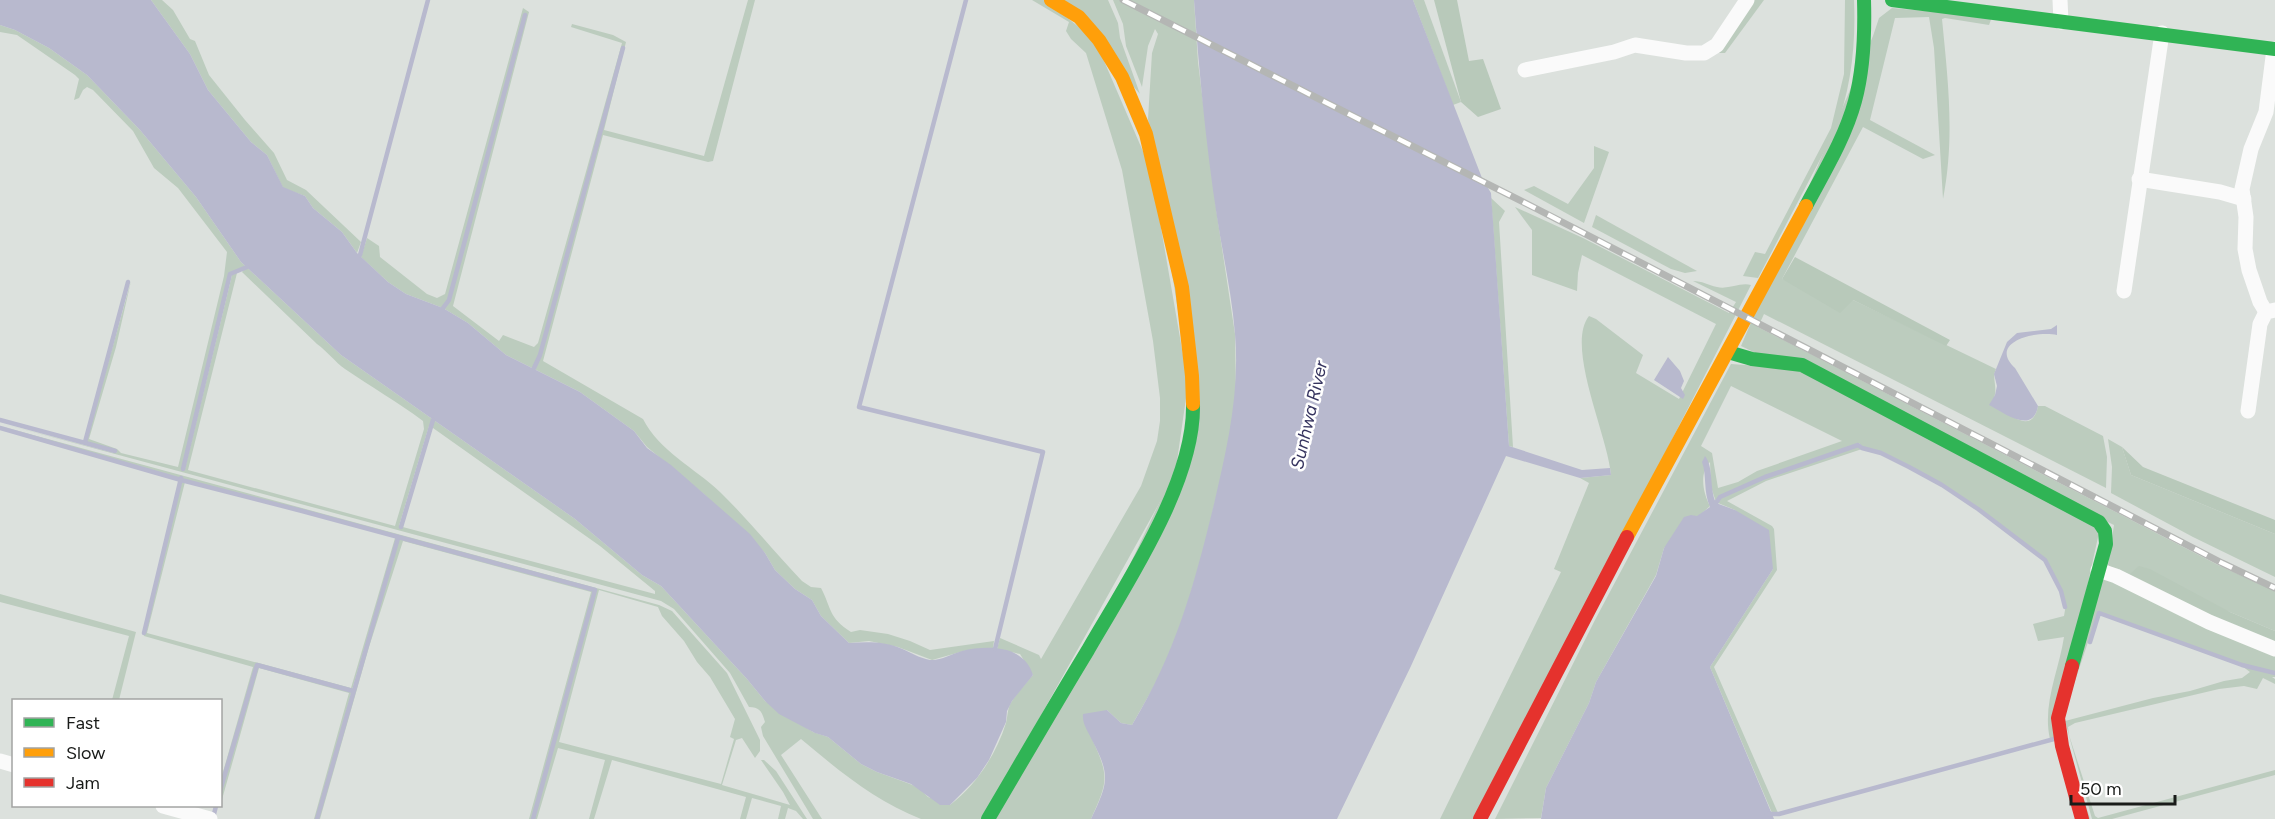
<svg xmlns="http://www.w3.org/2000/svg" width="2275" height="819" font-family="Figtree,sans-serif">
<style>
.green{fill:#bcccbe;fill-rule:evenodd}
.forest{fill:#b8c9ba}
.water{fill:#b8b9ce}
.lines{fill:none;stroke-linecap:round;stroke-linejoin:round}
.stream{stroke:#b8b9ce;stroke-width:4.5}
.street{stroke:#fafafa;stroke-width:15}
.fast{stroke:#30b455;stroke-width:14}
.slow{stroke:#ff9f0a;stroke-width:14}
.jam{stroke:#e5322d;stroke-width:14}
.rail-casing{stroke:#b4b6b4;stroke-width:7}
.rail{stroke:#fff;stroke-width:4.5;stroke-dasharray:14;stroke-linecap:butt}
.labels{text-anchor:middle;stroke-width:5;stroke-linejoin:round;paint-order:stroke}
.water-label{font-size:18px;font-style:italic;fill:#36345f;stroke:#fff}
</style>
<rect width="100%" height="100%" fill="#dce1dd"/>
<g class="green">
<path d="M 151,0 L 162,0 L 173,10 L 190,39 L 195,41 L 209,75 L 245,120 L 274,153 L 287,180 L 306,190 L 361,242 L 357,253 L 342,232 L 313,208 L 305,196 L 283,188 L 267,155 L 251,142 L 208,90 L 190,54 Z"/>
<path d="M 748,0 L 755,0 L 713,161 L 708,162 L 603,135 L 543,361 L 643,419 C 659,451 695,468 720,492 C 749,520 774,552 802,581 L 811,587 L 821,588 C 832,609 828,617 851,632 L 860,630 L 888,634 L 910,641 L 930,650 L 994,641 L 993,648 L 964,651 L 932,660 L 898,647 L 869,641 L 849,643 L 821,616 L 812,600 L 795,589 L 775,570 L 765,553 L 705,495 L 647,447 L 634,431 L 580,392 L 506,355 L 468,323 L 443,308 L 406,294 L 388,282 L 361,257 L 367,238 L 379,246 L 380,257 L 427,294 L 437,298 L 445,294 L 523,8 L 529,12 L 453,306 L 499,341 L 503,335 L 534,347 L 538,343 L 622,43 L 571,27 L 572,24 L 613,35 L 626,42 L 604,130 L 704,156 Z"/>
<path d="M 1032,0 L 1045,0 L 1095,40 L 1151,170 L 1188,384 L 1175,475 L 983,819 L 921,819 C 875,801 838,770 801,739 L 781,755 L 822,819 L 813,819 L 763,736 L 761,727 L 765,722 C 762,712 760,707 749,707 L 730,673 L 674,609 L 661,601 L 0,423 L 114,453 L 117,452 L 86,442 L 131,281 L 116,347 L 89,439 L 117,449 L 121,453 L 178,467 L 224,276 L 227,252 L 178,188 L 154,168 L 133,131 L 93,90 L 87,87 L 83,90 L 79,98 L 74,100 L 79,79 L 75,75 L 17,35 L 0,32 L 0,25 L 15,30 L 49,48 L 87,75 L 140,130 L 196,197 L 241,262 L 341,355 L 575,519 L 642,575 L 661,586 L 747,679 L 765,701 L 813,732 L 828,737 L 861,764 L 877,772 L 910,784 L 919,788 L 928,797 L 950,805 C 976,785 996,755 1006,723 C 1008,716 1007,708 1012,701 C 1018,692 1026,683 1033,675 L 1020,654 L 997,649 L 1000,638 L 1039,655 L 1041,659 L 1141,486 L 1157,441 L 1160,421 L 1160,398 L 1153,341 L 1122,170 L 1086,53 L 1071,39 L 1066,31 L 1069,22 ZM 245,268 L 242,272 L 317,344 C 327,351 335,362 345,369 C 371,387 398,402 423,421 L 424,429 L 395,526 L 188,470 L 237,273 L 232,275 L 185,468 L 182,467 L 229,273 ZM 433,421 L 433,428 L 600,546 L 655,591 L 655,594 L 399,526 L 429,426 Z"/>
<path d="M 1057,0 L 1108,0 L 1118,23 L 1120,38 L 1140,94 Z"/>
<path d="M 1113,0 L 1194,0 L 1198,62 L 1217,215 L 1235,334 L 1236,393 L 1228,448 L 1202,556 L 1188,602 L 1175,641 L 1157,681 L 1132,725 L 1121,723 L 1107,710 L 1093,741 C 1110,778 1107,783 1091,819 L 993,819 L 1068,694 L 1196,426 L 1148,119 L 1152,53 L 1158,34 L 1155,29 L 1148,46 L 1142,87 L 1126,46 L 1123,24 Z"/>
<path d="M 1413,0 L 1424,0 L 1461,102 L 1453,105 Z"/>
<path d="M 1753,0 L 1764,0 L 1725,53 L 1719,53 Z"/>
<path d="M 1845,0 L 1854,0 C 1856,45 1851,91 1834,133 L 1758,278 L 1743,276 L 1755,252 L 1765,254 L 1831,128 L 1844,74 Z"/>
<path d="M 1892,8 L 1992,17 L 1989,25 L 1945,18 L 1942,19 C 1948,80 1955,138 1943,199 L 1934,48 L 1929,17 L 1895,18 L 1870,120 L 1935,155 L 1923,159 L 1863,127 L 1782,279 L 1853,300 L 1996,369 C 1991,379 1999,387 1993,401 C 2005,411 2032,438 2038,406 L 2045,406 L 2103,436 L 2107,457 L 2106,488 L 1764,314 L 1758,327 L 2220,566 L 2275,591 L 2275,631 L 2230,612 L 2128,579 L 2108,565 L 2114,525 L 1741,346 L 1873,36 L 1879,18 Z"/>
<path d="M 1594,146 L 1609,152 L 1584,223 L 1524,190 L 1534,186 L 1568,204 L 1594,168 Z"/>
<path d="M 1491,198 L 1505,211 L 1499,222 L 1513,447 L 1509,446 Z"/>
<path d="M 1515,207 L 1583,238 L 1729,313 L 1736,302 L 1693,281 C 1702,281 1708,285 1717,287 C 1728,290 1740,282 1751,285 L 1478,819 L 1440,819 L 1561,572 L 1554,569 L 1589,483 L 1580,478 L 1611,475 C 1608,436 1565,346 1589,316 L 1596,319 L 1643,355 L 1636,373 L 1679,399 L 1716,324 L 1582,255 L 1578,273 L 1577,291 L 1532,275 L 1532,230 Z"/>
<path d="M 1596,215 L 1697,271 L 1685,273 L 1671,269 L 1592,227 Z"/>
<path d="M 1731,364 L 1800,369 L 2100,528 L 2054,738 L 2050,739 C 2042,705 2059,670 2064,637 L 2038,641 L 2033,624 L 2064,616 L 2066,604 L 2062,591 L 2046,560 L 1979,508 L 1942,484 L 1910,466 L 1882,452 L 1863,447 L 1859,443 L 1764,476 L 1719,496 L 1716,502 L 1711,487 L 1710,462 C 1699,473 1703,493 1710,506 L 1664,548 L 1656,575 L 1596,682 L 1589,703 L 1546,788 L 1541,818 L 1495,819 L 1595,620 ZM 1731,386 L 1842,441 L 1757,471 L 1738,482 L 1718,488 L 1712,453 L 1701,446 Z"/>
<path d="M 0,426 L 659,605 L 672,611 L 727,673 L 760,740 L 760,751 L 755,758 L 742,738 L 736,740 L 722,785 L 790,805 L 783,792 L 761,760 L 764,760 L 776,771 L 807,819 L 803,819 L 796,811 L 788,808 L 785,819 L 778,819 L 781,806 L 752,798 L 746,819 L 740,819 L 746,797 L 612,760 L 594,819 L 589,819 L 605,760 L 558,748 L 537,819 L 533,819 L 593,597 L 532,819 L 529,819 L 591,592 L 403,541 L 369,647 L 320,819 L 318,819 L 399,539 L 595,590 L 181,479 ZM 599,590 L 658,607 L 662,616 L 684,641 L 697,662 L 710,677 L 735,719 L 730,737 L 734,739 L 721,784 L 559,742 Z"/>
<path d="M 2108,439 L 2122,447 L 2131,475 L 2275,534 L 2275,577 L 2193,537 L 2111,493 L 2112,467 Z"/>
<path d="M 1858,446 L 1862,449 L 1766,481 L 1727,501 L 1772,526 L 1774,529 L 1777,570 L 1714,667 L 1778,813 L 1772,813 L 1710,667 L 1773,569 L 1735,510 L 1718,503 L 1721,498 L 1765,477 Z"/>
<path d="M 182,481 L 185,482 L 147,633 L 351,688 L 395,538 L 397,538 L 352,690 L 256,664 L 221,786 L 221,779 L 253,667 L 144,636 Z"/>
<path d="M 2106,577 L 2275,654 L 2275,672 L 2242,664 L 2098,612 L 2065,711 L 2062,729 L 2090,819 L 2084,819 L 2060,722 L 2096,590 L 2102,579 Z"/>
<path d="M 0,594 L 136,632 L 119,700 L 112,700 L 129,636 L 0,602 Z"/>
<path d="M 258,666 L 352,691 L 316,819 L 314,819 L 349,693 L 259,668 L 221,803 L 221,793 Z"/>
<path d="M 2242,666 L 2275,674 L 2275,677 L 2272,677 L 2275,679 L 2275,684 L 2263,678 L 2257,689 L 2244,686 L 2219,689 L 2075,723 L 2068,727 L 2069,735 L 2095,816 L 2098,818 L 2275,770 L 2275,775 L 2112,819 L 2092,819 L 2065,721 L 2153,698 L 2190,691 L 2224,681 L 2242,678 L 2250,672 Z"/>
</g>
<g class="forest">
<path d="M 1434,0 L 1457,0 L 1469,61 L 1483,59 L 1501,109 L 1478,117 L 1461,102 Z"/>
<path d="M 1795,257 L 1950,340 L 1946,346 L 1853,300 L 1840,313 L 1782,279 Z"/>
<path d="M 2122,447 L 2143,467 L 2275,520 L 2275,534 L 2131,475 Z"/>
<path d="M 2139,566 L 2150,569 L 2230,612 L 2275,631 L 2275,647 L 2128,579 L 2130,574 Z"/>
</g>
<g class="water">
<path d="M 0,0 L 151,0 L 190,54 L 208,90 L 251,142 L 267,155 L 283,187 L 305,196 L 313,208 L 342,232 L 357,253 L 388,282 L 406,294 L 443,308 L 468,323 L 506,355 L 580,392 L 634,431 L 647,448 L 671,465 L 750,534 L 765,553 L 775,570 L 795,589 L 812,600 L 821,616 L 849,643 C 865,642 884,641 900,648 C 910,652 919,658 930,660 C 940,661 952,654 962,651 C 988,645 1024,645 1033,675 L 1012,701 L 1007,711 L 1006,722 L 989,760 L 977,778 L 950,805 L 940,805 L 911,784 L 877,772 L 861,764 L 828,737 L 815,733 L 779,714 L 765,701 L 747,679 L 661,586 L 642,575 L 575,519 L 341,355 L 241,262 L 196,197 L 140,130 L 87,75 L 49,48 L 15,30 L 0,25 Z"/>
<path d="M 1194,0 L 1413,0 L 1482,178 L 1491,193 L 1509,446 L 1582,470 L 1610,468 L 1611,475 L 1580,478 L 1506,456 L 1411,666 L 1337,819 L 1091,819 C 1108,783 1111,776 1092,740 C 1088,731 1082,724 1083,714 L 1107,710 L 1121,723 L 1132,725 C 1176,652 1194,586 1214,504 C 1227,448 1240,393 1235,334 C 1232,295 1223,256 1217,217 C 1206,145 1199,72 1194,0 Z"/>
<path d="M 2057,325 L 2057,335 C 2037,330 1987,342 2015,368 L 2038,406 C 2033,435 2004,413 1989,405 L 1995,395 L 1997,386 L 1994,374 L 2007,342 L 2017,333 L 2051,329 Z"/>
<path d="M 1668,357 L 1680,371 L 1684,381 L 1681,388 L 1685,395 L 1683,399 L 1654,380 Z"/>
<path d="M 1705,456 C 1714,467 1709,488 1716,503 L 1735,510 L 1769,530 L 1773,569 L 1710,667 L 1774,819 L 1541,819 L 1546,788 L 1589,703 L 1596,682 L 1656,576 L 1664,548 L 1684,517 L 1691,515 L 1697,516 L 1710,507 C 1703,491 1707,475 1702,462 Z"/>
</g>
<g class="lines">
<g class="stream">
<path d="M 966,0 L 859,407 L 1043,452 L 995,649"/>
<path d="M 360,255 L 428,0"/>
<path d="M 443,308 L 449,300 L 525,15"/>
<path d="M 534,368 L 540,355 L 623,48"/>
<path d="M 0,420 L 115,451"/>
<path d="M 0,428 L 181,480 L 302,511 L 595,590 L 533,819"/>
<path d="M 85,442 L 128,282"/>
<path d="M 183,469 L 230,274 L 247,267"/>
<path d="M 1716,503 L 1720,497 L 1765,477 L 1858,445 L 1862,448 L 1881,453 L 1909,467 L 1942,485 L 1978,509 L 2045,560 L 2061,591 L 2065,607"/>
<path d="M 401,527 L 433,420"/>
<path d="M 144,633 L 181,478"/>
<path d="M 2090,642 L 2099,613 L 2242,665 L 2275,673"/>
<path d="M 220,791 L 257,665 L 353,691"/>
<path d="M 214,814 L 216,806"/>
<path d="M 1767,814 L 1779,814 L 2054,739"/>
<path d="M 317,819 L 398,538"/>
</g>
<g class="street">
<path d="M 2060,0 L 2061,22"/>
<path d="M 1525,70 L 1614,52 L 1635,45 L 1686,53 L 1704,53 L 1717,45 L 1747,0"/>
<path d="M 2139,179 L 2220,192 L 2244,199"/>
<path d="M 2124,291 L 2162,33"/>
<path d="M 2266,312 L 2260,302 L 2249,270 L 2245,249 L 2246,217 L 2242,189 L 2251,149 L 2266,112 L 2274,49"/>
<path d="M 2248,411 L 2260,324 L 2266,312 L 2275,310"/>
<path d="M 2098,570 L 2116,576 L 2209,622 L 2275,649"/>
<path d="M 0,761 L 14,765"/>
<path d="M 163,806 L 210,819"/>
</g>
<g class="fast">
<path d="M 1892,0 L 2275,49"/>
<path d="M 1806,206 C 1824,172 1845,138 1855,101 C 1864,68 1865,34 1864,0"/>
<path d="M 1728,352 L 1752,359 L 1802,365 L 2099,522 L 2105,531 L 2106,544 L 2072,666"/>
<path d="M 988,819 C 1021,763 1054,706 1088,650 C 1126,584 1195,482 1193,404"/>
</g>
<g class="slow">
<path d="M 1051,0 L 1079,17 L 1099,40 L 1122,77 L 1146,134 L 1182,287 L 1192,376 L 1193,404"/>
<path d="M 1627,537 L 1806,206"/>
</g>
<g class="jam">
<path d="M 2072,666 L 2058,718 L 2062,746 L 2082,819"/>
<path d="M 1480,819 L 1627,537"/>
</g>
<defs>
<path id="rail" d="M 1123,0 L 1537,209 L 2222,563 L 2275,588"/>
</defs>
<use href="#rail" class="rail-casing"/>
<use href="#rail" class="rail"/>
</g>
<g class="labels">
<g class="water-label">
<text transform="translate(1309 415) rotate(-77)" y="6">Sunhwa River</text>
</g>
</g>
<rect x="12" y="699" width="210" height="108" fill="#ffffff" stroke="#a3a4a3" stroke-width="1.5"/>
<rect x="24" y="718" width="30" height="9" fill="#30b455" stroke="#a3a4a3" stroke-width="1.5"/>
<text x="66" y="729" font-size="18" fill="#191b19">Fast</text>
<rect x="24" y="748" width="30" height="9" fill="#ff9f0a" stroke="#a3a4a3" stroke-width="1.5"/>
<text x="66" y="759" font-size="18" fill="#191b19">Slow</text>
<rect x="24" y="778" width="30" height="9" fill="#e5322d" stroke="#a3a4a3" stroke-width="1.5"/>
<text x="66" y="789" font-size="18" fill="#191b19">Jam</text>
<path d="M2071 795v9h104v-9" fill="none" stroke="#191b19" stroke-width="3"/>
<text x="2080" y="795" font-size="18" fill="#191b19" stroke="#ffffff" stroke-width="4.5" paint-order="stroke">50 m</text>
</svg>
